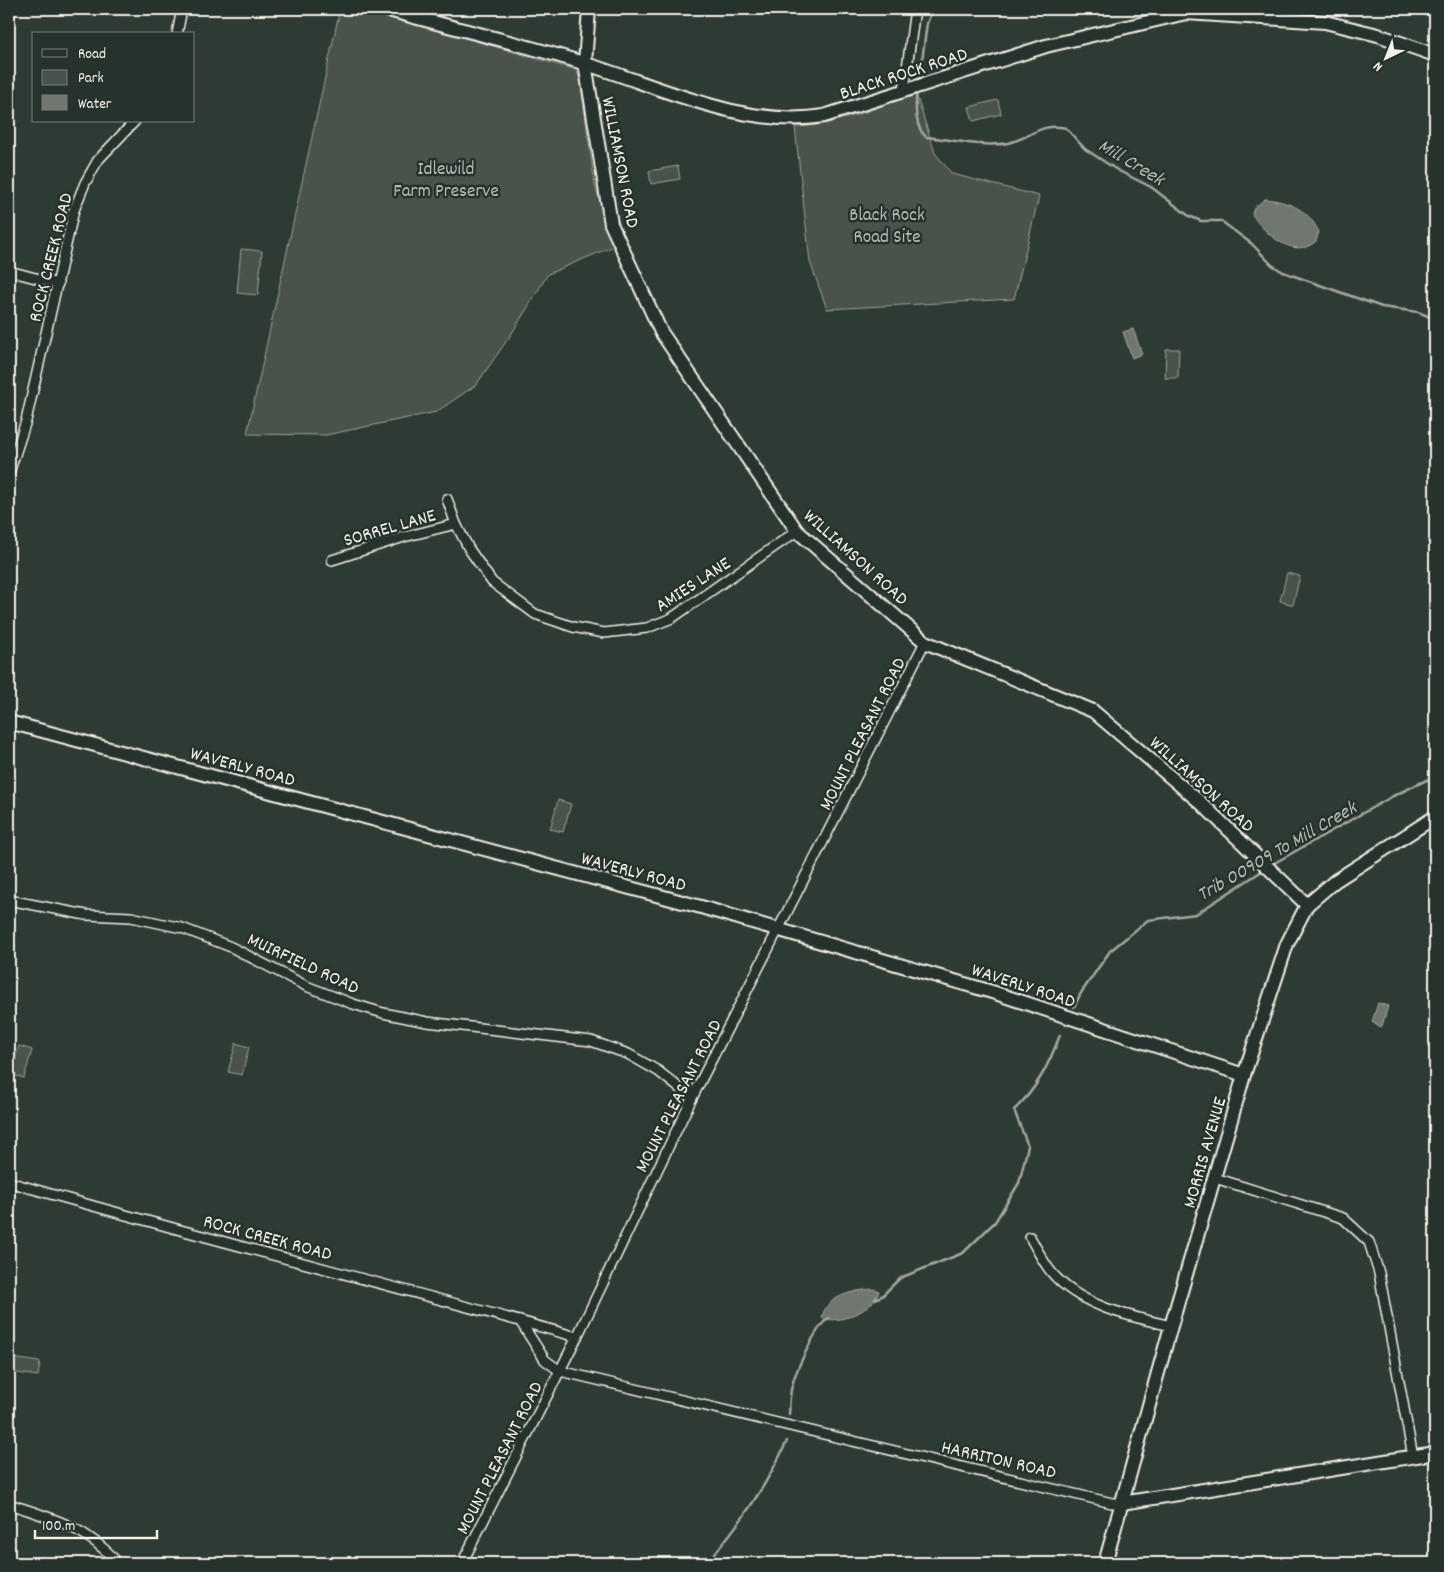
<svg xmlns="http://www.w3.org/2000/svg" width="1444" height="1572" font-family="Dekko,sans-serif">
<style>
.green{fill:#48524c;stroke:#9ea29a}
.water{fill:#6f7770;stroke:#a4a8a0}
.lines{fill:none;stroke-linecap:round;stroke-linejoin:round}
.stream{stroke:#a4a8a0;stroke-width:2.5}
.street-casing{stroke:#f4f1e8;stroke-width:12}
.secondary-casing{stroke:#f4f1e8;stroke-width:16}
.street{stroke:#26332d;stroke-width:9}
.secondary{stroke:#26332d;stroke-width:12}
.labels{text-anchor:middle;stroke-width:5;stroke-linejoin:round;paint-order:stroke}
.street-label{font-size:19px;fill:#f4f1e8;stroke:#26332d}
.park-label{font-size:19px;fill:#b8b9b1;stroke:#26332d}
.water-label{font-size:20px;font-style:italic;fill:#b8bab2;stroke:#26332d}
</style>
<rect width="100%" height="100%" fill="#2e3b34"/>
<filter id="ink" filterUnits="userSpaceOnUse"><feTurbulence type="fractalNoise" baseFrequency=".02" numOctaves="2"/><feDisplacementMap in="SourceGraphic" scale="10" xChannelSelector="R" yChannelSelector="G"/><feConvolveMatrix kernelMatrix="1 2 1 2 8 2 1 2 1" color-interpolation-filters="sRGB"/></filter>
<g filter="url(#ink)">
<g class="green">
<path d="M 340,9 L 365,9 L 576,70 L 580,79 L 595,185 L 614,246 L 548,274 L 512,333 L 476,385 L 436,412 L 326,435 L 247,434 Z"/>
<path d="M 916,94 L 935,153 L 952,174 L 1039,196 L 1014,299 L 827,309 L 810,262 L 795,127 C 834,126 880,106 916,94 Z"/>
<path d="M 998,100 L 1001,114 L 973,121 L 969,107 Z"/>
<path d="M 678,166 L 680,179 L 651,184 L 649,171 Z"/>
<path d="M 241,249 L 262,251 L 258,295 L 237,293 Z"/>
<path d="M 1166,349 L 1179,349 L 1178,378 L 1165,378 Z"/>
<path d="M 1287,573 L 1300,576 L 1293,605 L 1280,601 Z"/>
<path d="M 558,800 L 571,804 L 563,832 L 550,829 Z"/>
<path d="M 236,1043 L 249,1047 L 242,1075 L 228,1072 Z"/>
<path d="M 19,1046 L 32,1050 L 24,1078 L 10,1074 Z"/>
<path d="M 12,1358 L 40,1362 L 38,1376 L 10,1372 Z"/>
</g>
<g class="water">
<path d="M 1265,199 C 1288,201 1308,209 1319,232 L 1316,241 C 1295,261 1263,233 1252,214 L 1254,208 Z"/>
<path d="M 1133,329 L 1142,354 L 1132,358 L 1123,332 Z"/>
<path d="M 1378,1003 L 1388,1006 L 1382,1026 L 1379,1027 L 1372,1022 Z"/>
<path d="M 873,1289 L 879,1291 C 874,1310 840,1325 822,1318 C 825,1296 855,1290 873,1289 Z"/>
</g>
<g class="lines">
<g class="stream">
<path d="M 919,83 L 927,23 L 933,9"/>
<path d="M 917,91 C 915,106 915,127 926,137 C 952,139 982,148 1008,143 C 1030,138 1041,122 1066,128 L 1085,149 L 1117,170 L 1151,187 L 1189,216 L 1201,221 L 1221,221 L 1252,244 L 1272,265 L 1283,272 L 1382,307 L 1418,312 L 1435,319"/>
<path d="M 1271,865 L 1393,796 L 1435,776"/>
<path d="M 1074,1007 L 1081,993 L 1110,951 L 1148,920 L 1196,914 L 1265,869"/>
<path d="M 875,1299 L 882,1296 L 900,1278 L 963,1253 L 995,1222 L 1019,1183 L 1028,1146 L 1014,1110 C 1037,1089 1049,1064 1060,1035"/>
<path d="M 789,1414 C 790,1405 789,1395 792,1386 C 795,1372 817,1324 829,1318"/>
<path d="M 707,1563 C 740,1523 765,1489 787,1441"/>
</g>
<defs>
<g id="street">
<path d="M 177,34 L 182,9"/>
<path d="M 904,90 L 915,9"/>
<path d="M 9,271 L 58,284"/>
<path d="M 9,473 L 26,421 L 74,210 L 85,183 L 98,160 L 135,121"/>
<path d="M 447,499 L 456,524 L 469,549 L 492,582 L 535,614 L 573,627 L 604,633 L 647,628 L 672,618 L 797,531"/>
<path d="M 332,560 L 404,537 L 456,524"/>
<path d="M 9,900 L 86,915 L 131,917 L 182,928 L 231,947 L 306,986 L 353,1004 L 383,1013 L 427,1022 L 591,1041 L 628,1054 L 658,1071 L 692,1098"/>
<path d="M 1215,1178 L 1343,1218 L 1369,1242 L 1379,1273 L 1413,1457"/>
<path d="M 9,1182 C 197,1237 388,1284 577,1337"/>
<path d="M 1030,1237 C 1037,1249 1043,1262 1052,1273 C 1081,1307 1130,1316 1171,1326"/>
<path d="M 520,1321 L 545,1360 L 560,1371 L 1112,1503 L 1122,1503"/>
<path d="M 9,1504 C 53,1518 86,1527 118,1563"/>
<path d="M 462,1563 L 577,1337 L 692,1098 L 925,642"/>
</g>
<g id="secondary">
<path d="M 385,9 C 452,28 520,43 586,64 C 661,87 745,129 824,116 L 1046,46 L 1186,13 L 1325,22 L 1378,35 L 1435,55"/>
<path d="M 589,9 L 585,63 L 611,224 L 661,332 L 797,531 L 925,642 L 1093,711 L 1201,803 L 1307,905"/>
<path d="M 9,722 L 701,907 L 992,992 L 1244,1075"/>
<path d="M 1122,1503 L 1435,1453"/>
<path d="M 1105,1563 L 1171,1326 L 1244,1075 L 1287,944 L 1307,905 L 1335,881 L 1435,817"/>
</g>
</defs>
<use href="#street" class="street-casing"/>
<use href="#secondary" class="secondary-casing"/>
<use href="#street" class="street"/>
<use href="#secondary" class="secondary"/>
</g>
</g>
<g class="labels">
<g class="street-label">
<text transform="translate(903 72) rotate(-18)" y="7">BLACK ROCK ROAD</text>
<text transform="translate(622 162) rotate(79)" y="7">WILLIAMSON ROAD</text>
<text transform="translate(49 257) rotate(-76)" y="7">ROCK CREEK ROAD</text>
<text transform="translate(389 526) rotate(-16)" y="7">SORREL LANE</text>
<text transform="translate(857 556) rotate(42)" y="7">WILLIAMSON ROAD</text>
<text transform="translate(692 583) rotate(-33)" y="7">AMIES LANE</text>
<text transform="translate(861 733) rotate(-63)" y="7">MOUNT PLEASANT ROAD</text>
<text transform="translate(243 765) rotate(15)" y="7">WAVERLY ROAD</text>
<text transform="translate(1203 783) rotate(42)" y="7">WILLIAMSON ROAD</text>
<text transform="translate(634 870) rotate(15)" y="7">WAVERLY ROAD</text>
<text transform="translate(304 962) rotate(25)" y="7">MUIRFIELD ROAD</text>
<text transform="translate(1024 984) rotate(18)" y="7">WAVERLY ROAD</text>
<text transform="translate(677 1095) rotate(-63)" y="7">MOUNT PLEASANT ROAD</text>
<text transform="translate(1203 1152) rotate(-74)" y="7">MORRIS AVENUE</text>
<text transform="translate(268 1236) rotate(15)" y="7">ROCK CREEK ROAD</text>
<text transform="translate(498 1457) rotate(-63)" y="7">MOUNT PLEASANT ROAD</text>
<text transform="translate(999 1458) rotate(13)" y="7">HARRITON ROAD</text>
</g>
<g class="park-label">
<text x="446" y="174">Idlewild<tspan x="446" dy="22">Farm Preserve</tspan></text>
<text x="887" y="220">Black Rock<tspan x="887" dy="22">Road Site</tspan></text>
</g>
<g class="water-label">
<text transform="translate(1132 161) rotate(31)" y="7">Mill Creek</text>
<text transform="translate(1276 850) rotate(-30)" y="7">Trib 00909 To Mill Creek</text>
</g>
</g>
<rect width="1444" height="1572" fill="none" stroke="#26332d" stroke-width="30"/>
<rect x="15" y="15" width="1414" height="1542" fill="none" stroke="#f4f1e8" stroke-width="2" filter="url(#ink)"/>
<rect x="32" y="32" width="162" height="90" fill="#26332d" stroke="#787f78"/>
<rect x="42" y="49" width="25" height="8" fill="#26332d" stroke="#787f78"/>
<text x="78" y="58" font-size="15" fill="#f4f1e8">Road</text>
<rect x="42" y="70" width="25" height="15" fill="#48524c" stroke="#787f78"/>
<text x="78" y="82" font-size="15" fill="#f4f1e8">Park</text>
<rect x="42" y="95" width="25" height="15" fill="#6f7770" stroke="#787f78"/>
<text x="78" y="108" font-size="15" fill="#f4f1e8">Water</text>
<g transform="translate(1386 58) rotate(223)" stroke="#26332d" stroke-width="4" paint-order="stroke">
<path d="M0-4L9 19L0 12L-9 19Z" fill="#f4f1e8"/>
<text y="-8" font-size="14" font-weight="bold" text-anchor="middle" fill="#f4f1e8">N</text>
</g>
<path d="M35 1530v8h122v-8" fill="none" stroke="#f4f1e8" stroke-width="2.5"/>
<text x="42" y="1530" font-size="15" fill="#f4f1e8" stroke="#26332d" stroke-width="4" paint-order="stroke">100 m</text>
</svg>
